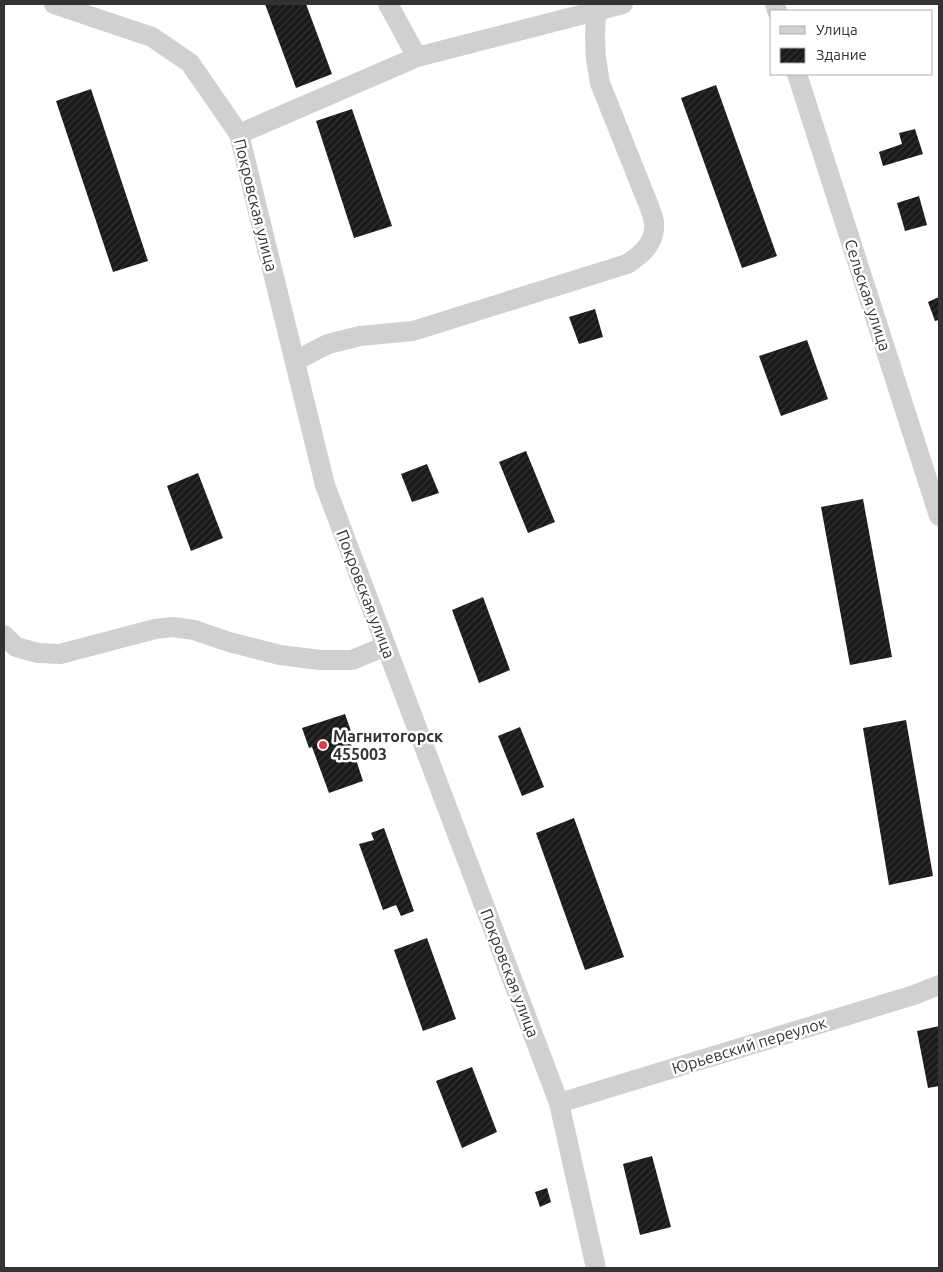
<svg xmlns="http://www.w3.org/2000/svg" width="943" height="1272" font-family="Ubuntu,sans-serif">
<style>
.building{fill:url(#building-hatch)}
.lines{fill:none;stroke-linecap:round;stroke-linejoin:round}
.minor{stroke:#d0d0d0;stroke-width:20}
.poi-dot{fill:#e63946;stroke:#fff;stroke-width:2}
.labels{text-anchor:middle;stroke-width:5;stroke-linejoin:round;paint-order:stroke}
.street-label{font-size:16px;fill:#333;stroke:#fff}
.poi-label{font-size:16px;font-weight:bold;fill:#333;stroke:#fff;text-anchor:start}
</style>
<defs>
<pattern id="building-hatch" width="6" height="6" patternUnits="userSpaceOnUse" patternTransform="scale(1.25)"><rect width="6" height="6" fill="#1a1a1a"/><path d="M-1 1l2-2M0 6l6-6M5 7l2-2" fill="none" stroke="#333"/></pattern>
</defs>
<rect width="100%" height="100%" fill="#fff"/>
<g class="building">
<path d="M 265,4 L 306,4 L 332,74 L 296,88 Z"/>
<path d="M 716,85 L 777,256 L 742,268 L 681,98 Z"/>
<path d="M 91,89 L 148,261 L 113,272 L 56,101 Z"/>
<path d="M 352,109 L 392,226 L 354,238 L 316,121 Z"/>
<path d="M 915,129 L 923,154 L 883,166 L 879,152 L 902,144 L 899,133 Z"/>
<path d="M 919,196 L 927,225 L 905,231 L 897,203 Z"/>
<path d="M 939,297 L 939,320 L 935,321 L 928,302 Z"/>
<path d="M 595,309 L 603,337 L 579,344 L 569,317 Z"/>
<path d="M 807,340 L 828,399 L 781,416 L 759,356 Z"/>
<path d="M 526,451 L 555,522 L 528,533 L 499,462 Z"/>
<path d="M 427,464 L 439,493 L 412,502 L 401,474 Z"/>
<path d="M 198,473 L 223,538 L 191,551 L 167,486 Z"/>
<path d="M 863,499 L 892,657 L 850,665 L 821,507 Z"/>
<path d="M 483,597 L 510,670 L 479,683 L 452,610 Z"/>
<path d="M 345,714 L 352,734 L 348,735 L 363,781 L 329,793 L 312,747 L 309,748 L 302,728 Z"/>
<path d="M 906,720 L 933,876 L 889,885 L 863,728 Z"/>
<path d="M 520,727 L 544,787 L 522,796 L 498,736 Z"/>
<path d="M 574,818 L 624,957 L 585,970 L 536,833 Z"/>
<path d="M 384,828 L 414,911 L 401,916 L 396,905 L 383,910 L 359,844 L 374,840 L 371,833 Z"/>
<path d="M 427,938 L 456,1019 L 423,1031 L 394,950 Z"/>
<path d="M 939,1026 L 939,1086 L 928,1088 L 917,1031 Z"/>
<path d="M 472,1067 L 497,1132 L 462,1148 L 436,1081 Z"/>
<path d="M 652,1156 L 671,1227 L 640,1235 L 623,1164 Z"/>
<path d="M 547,1188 L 551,1202 L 540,1207 L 535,1192 Z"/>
</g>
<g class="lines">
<g class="minor">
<path d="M 54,4 L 152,37 L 190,63 L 239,134 L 325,485 L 559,1103 L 596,1268"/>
<path d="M 388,4 L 417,57"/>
<path d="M 775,4 L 777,11"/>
<path d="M 797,74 L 939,516"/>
<path d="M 239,134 L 417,57 L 623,4"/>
<path d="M 295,361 L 328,344 L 360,336 L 413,331 L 627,264 C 643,254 656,242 654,222 C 653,217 651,211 649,206 L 600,83 L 596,59 L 595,37 L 596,10"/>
<path d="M 4,635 L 16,647 L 38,653 L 60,654 L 155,629 L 173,627 L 194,630 L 229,642 L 280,655 L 320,660 L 352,660 L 386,646"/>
<path d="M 559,1103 L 914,995 L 939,985"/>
</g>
</g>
<circle class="poi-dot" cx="323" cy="745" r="5"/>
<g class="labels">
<g class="street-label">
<text transform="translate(256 205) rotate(76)" y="6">Покровская улица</text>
<text transform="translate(868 295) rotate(72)" y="6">Сельская улица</text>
<text transform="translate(366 594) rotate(69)" y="6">Покровская улица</text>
<text transform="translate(510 973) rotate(69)" y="6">Покровская улица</text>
<text transform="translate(749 1045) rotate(-17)" y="6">Юрьевский переулок</text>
</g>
<g class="poi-label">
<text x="333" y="742">Магнитогорск<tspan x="333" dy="18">455003</tspan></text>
</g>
</g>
<rect width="943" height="1272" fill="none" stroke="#333333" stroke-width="10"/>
<rect x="770" y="10" width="162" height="65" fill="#ffffff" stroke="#adadad"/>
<rect x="780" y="26" width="25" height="8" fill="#d0d0d0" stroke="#adadad"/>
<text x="816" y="35" font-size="15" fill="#333333">Улица</text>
<rect x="780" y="48" width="25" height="15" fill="url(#building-hatch)" stroke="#adadad"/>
<text x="816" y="60" font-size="15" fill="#333333">Здание</text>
</svg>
